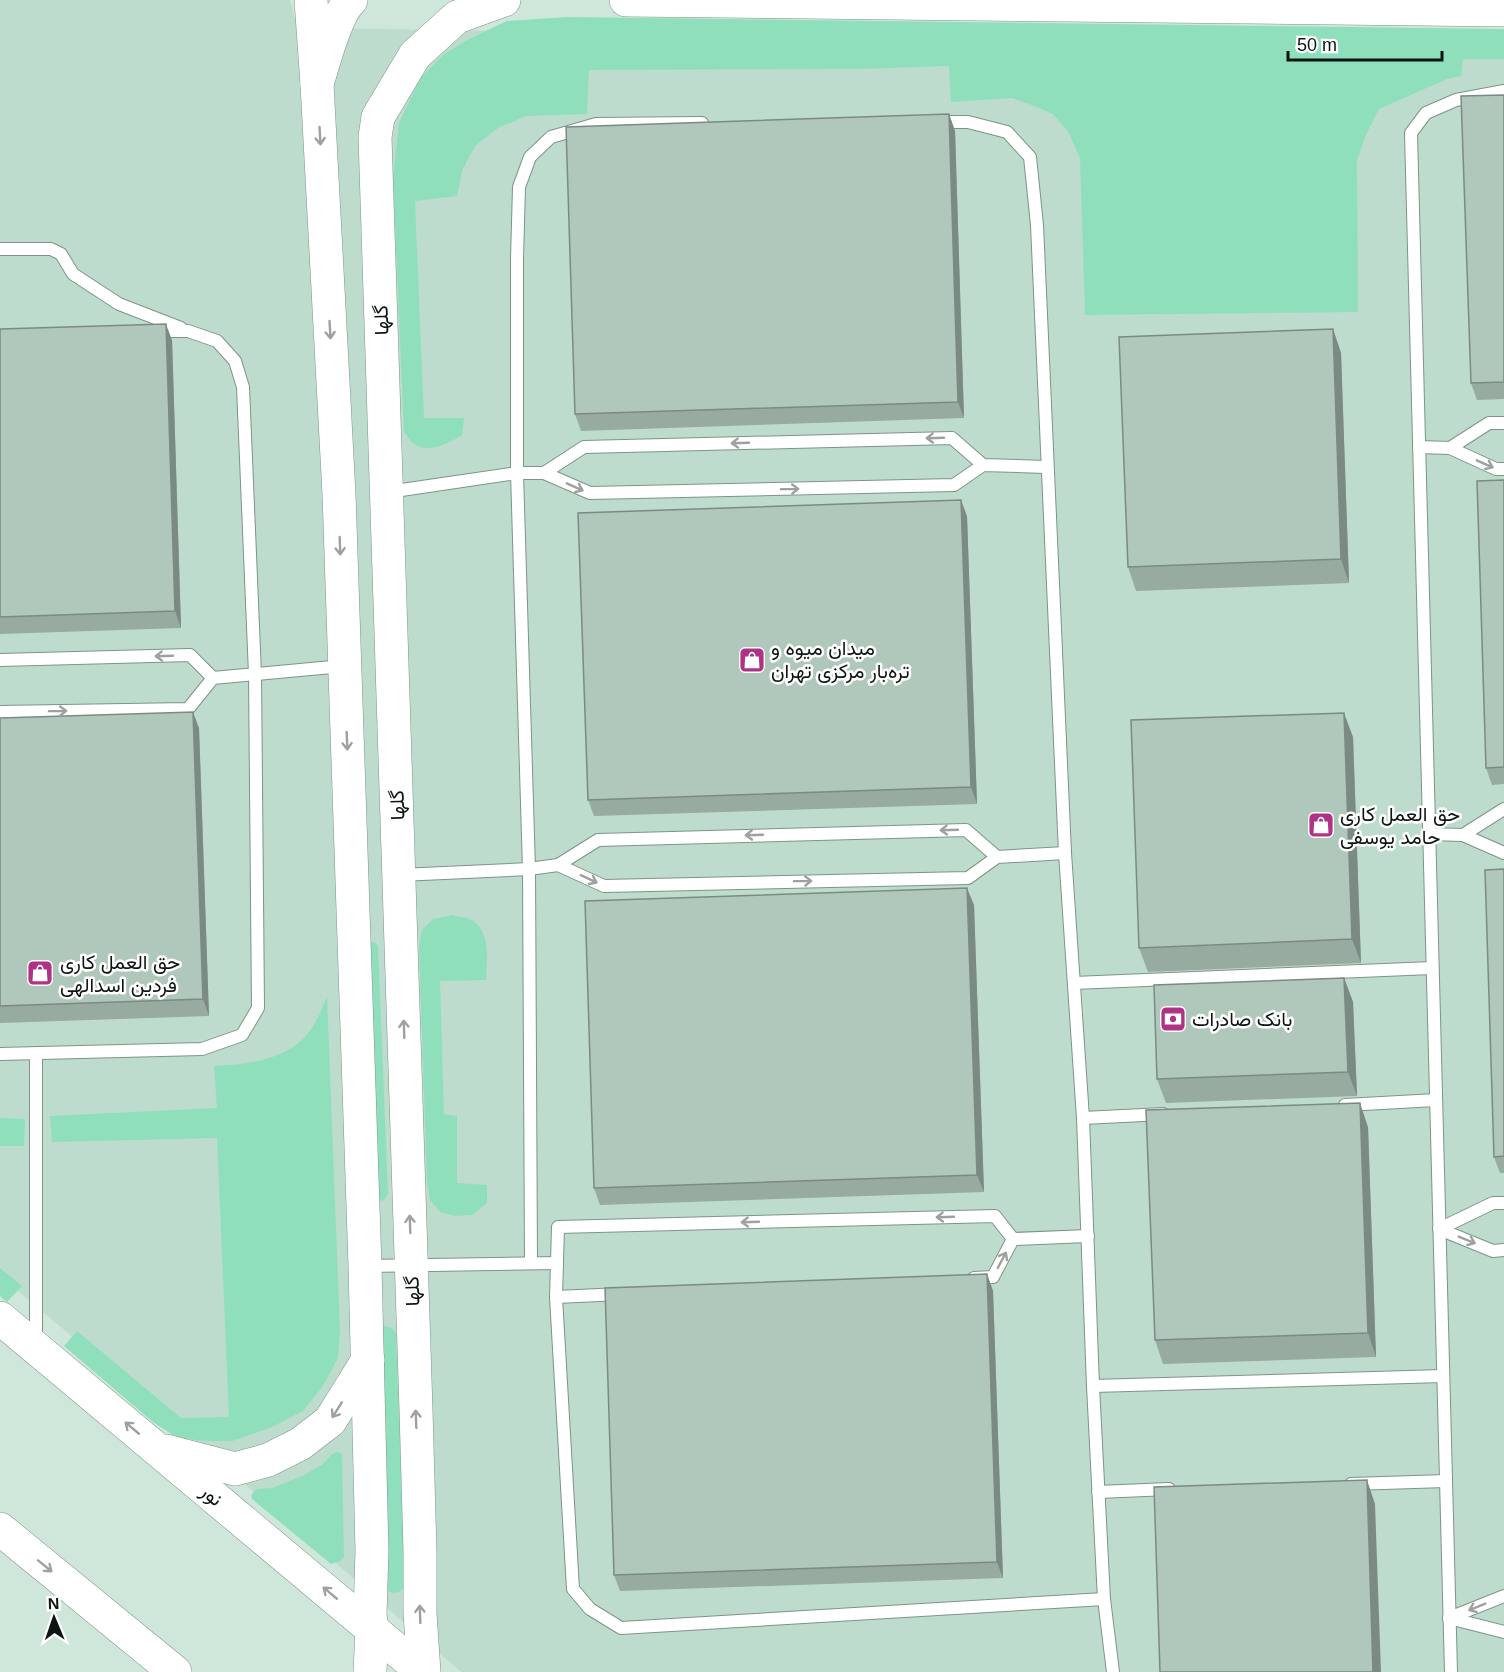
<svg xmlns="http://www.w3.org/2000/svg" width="1504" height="1672" font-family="Helvetica,Vazirmatn,sans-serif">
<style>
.built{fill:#bddccd}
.green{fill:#8fdfbc}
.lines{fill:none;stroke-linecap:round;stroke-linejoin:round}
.lane-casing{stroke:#7e9489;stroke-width:14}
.secondary-casing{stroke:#7e9489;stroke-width:34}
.primary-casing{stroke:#7e9489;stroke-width:34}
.lane{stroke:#fff;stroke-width:12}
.secondary{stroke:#fff;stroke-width:33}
.primary{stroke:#fff;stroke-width:33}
.wall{fill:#97aba1}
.shaded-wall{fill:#7b8b83}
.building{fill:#b0c7bb;stroke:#7b8b83;stroke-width:1.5}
.oneway{stroke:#9ea1a0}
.labels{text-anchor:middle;stroke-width:5;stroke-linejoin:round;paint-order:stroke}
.street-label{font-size:20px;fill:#0d1512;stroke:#fff}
.poi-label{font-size:20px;fill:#0d1512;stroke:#fff;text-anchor:start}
</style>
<rect width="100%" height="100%" fill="#cfe7db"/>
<path class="built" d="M 0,0 L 290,0 L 298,28 L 1504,44 L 1504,1672 L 461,1672 L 135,1389 L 0,1276 Z"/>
<g class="green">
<path d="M 567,17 L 1504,29 L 1504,59 L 1463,59 L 1461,76 L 1447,79 L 1379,109 L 1366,135 L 1357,160 L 1358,312 L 1085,315 L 1080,158 L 1069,133 L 1053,114 L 1029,104 L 1012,98 L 951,102 L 949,66 L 859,69 L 589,70 L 587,114 L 526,116 L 498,128 L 475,146 L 462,171 L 457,196 L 415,201 L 424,418 L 464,418 L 462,435 C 449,443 428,455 413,443 C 410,441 407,435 404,432 L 393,177 L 399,123 L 420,79 L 443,55 L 467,40 L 507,21 Z"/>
<path d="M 453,915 C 458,917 467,917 472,920 C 491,932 487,961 486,980 L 440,981 L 444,1114 L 457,1116 L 457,1183 L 487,1185 L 487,1203 L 472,1215 L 455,1216 L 440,1212 L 430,1200 L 427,1181 L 419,945 L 422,930 L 433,919 Z"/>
<path d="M 369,941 L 374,942 L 378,946 L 388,1193 L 386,1198 L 382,1201 L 377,1201 Z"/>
<path d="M 327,996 L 340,1333 L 338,1358 L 323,1386 L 303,1411 L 270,1428 L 232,1441 L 208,1441 L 185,1439 L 173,1435 L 153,1422 L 64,1346 L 77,1331 L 181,1418 L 229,1417 L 217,1138 L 52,1142 L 50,1116 L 217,1108 L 214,1066 C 245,1064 277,1062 302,1040 C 314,1029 321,1011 327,996 Z"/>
<path d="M 0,1118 L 25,1119 L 24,1146 L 0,1146 Z"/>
<path d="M 0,1268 L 22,1286 L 7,1302 L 0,1296 Z"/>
<path d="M 386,1326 L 393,1329 L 396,1334 L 405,1584 C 402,1593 393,1596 386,1589 L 380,1328 Z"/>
<path d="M 337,1452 L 342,1454 L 344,1557 L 340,1561 L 331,1564 L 252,1499 L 251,1495 L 257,1489 L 272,1488 L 302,1476 L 322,1465 L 332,1454 Z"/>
</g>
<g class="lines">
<defs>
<g id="lane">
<path d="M 936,122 L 968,122 L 1007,132 L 1030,157 L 1037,225 L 1065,853 L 1083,1118 L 1093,1386 L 1443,1376"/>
<path d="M 0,249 L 51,249 L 61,254 L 73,274 L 119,304 L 181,328"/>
<path d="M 1504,423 L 1489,423 L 1450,448 L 1496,469 L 1504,469"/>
<path d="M 1419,447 L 1450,448"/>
<path d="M 983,465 L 952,438 L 584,447 L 544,473 L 590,493 L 954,485 L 983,465 L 1046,467"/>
<path d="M 388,492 L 517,473 L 517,259 L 519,187 L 530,157 L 551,137 L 596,124 L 702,123"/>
<path d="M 0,660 L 190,655 L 213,678"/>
<path d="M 0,712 L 188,709 L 213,678 L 343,666"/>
<path d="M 1504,809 L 1463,835 L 1504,853"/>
<path d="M 1429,834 L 1463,835"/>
<path d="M 997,857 L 966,830 L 598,840 L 558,865 L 604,886 L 968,878 L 997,857 L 1065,853"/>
<path d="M 400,875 L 529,869 L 558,865"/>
<path d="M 1074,983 L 1432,968"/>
<path d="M 36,1053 L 36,1341"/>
<path d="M 0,1054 L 202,1049 L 242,1035 L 258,1008 L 255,674 L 243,387 L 235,361 L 217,341 L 188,331 L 154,331"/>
<path d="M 1345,1105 L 1436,1100"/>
<path d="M 1083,1118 L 1163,1114"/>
<path d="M 1504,1203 L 1493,1203 L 1439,1229 L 1493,1251 L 1504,1250"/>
<path d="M 1013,1239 L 995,1216 L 558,1227 L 556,1297 L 573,1589 L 590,1609 L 621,1628 L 1104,1599 L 1093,1386"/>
<path d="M 1013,1239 L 1088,1236"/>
<path d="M 531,1263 L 529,869 L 517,473 L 544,473"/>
<path d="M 366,1266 L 557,1263"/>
<path d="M 974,1278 L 993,1277 L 1013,1239"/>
<path d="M 556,1297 L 621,1294"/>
<path d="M 1351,1484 L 1446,1481"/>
<path d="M 1098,1492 L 1169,1489"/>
<path d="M 1104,1599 L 1113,1672"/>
<path d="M 1449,1618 L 1504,1596"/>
<path d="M 1449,1618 L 1504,1632"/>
<path d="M 1451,1672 L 1411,133 L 1426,113 L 1456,100 L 1504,91"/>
</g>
<g id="secondary">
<path d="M 351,0 C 335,15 324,62 317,84 L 339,494 L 365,1266 L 372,1551 L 370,1615 L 372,1629 L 370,1672"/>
<path d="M 626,0 L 1504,10"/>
<path d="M 0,1318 L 423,1672"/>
<path d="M 166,1451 L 235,1469 L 268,1460 L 300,1444 L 330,1421 L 368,1360"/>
<path d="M 0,1529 L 175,1672"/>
<path d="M 424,1672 L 420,1613 L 420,1551 L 416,1410 L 375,137 L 378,117 L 415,55 L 457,17 L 504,0"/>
</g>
<path id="primary" d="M 311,0 L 317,84"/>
</defs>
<use href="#lane" class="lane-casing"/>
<use href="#secondary" class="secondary-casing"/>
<use href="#primary" class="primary-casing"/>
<use href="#lane" class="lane"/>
<use href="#secondary" class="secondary"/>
<use href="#primary" class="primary"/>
</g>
<g class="wall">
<path d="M 1504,95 L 1504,399 L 1477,400 L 1471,383 Z"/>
<path d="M 949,114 L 955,131 L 964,418 L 581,431 L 575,414 Z"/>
<path d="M 0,329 L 172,340 L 181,628 L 0,634 Z"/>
<path d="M 1333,329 L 1341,353 L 1349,583 L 1136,591 L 1128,567 Z"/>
<path d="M 1504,480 L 1504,784 L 1492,785 L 1486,768 Z"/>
<path d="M 967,516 L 977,804 L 594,816 L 588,800 Z"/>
<path d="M 0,718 L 199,728 L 209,1016 L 0,1023 Z"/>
<path d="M 1353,737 L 1361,963 L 1148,972 L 1139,948 Z"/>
<path d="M 1504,869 L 1504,1173 L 1500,1173 L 1494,1157 Z"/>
<path d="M 974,905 L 984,1192 L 600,1205 L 594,1188 Z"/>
<path d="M 1344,978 L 1353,1002 L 1357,1096 L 1166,1103 L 1157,1079 Z"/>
<path d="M 1368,1127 L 1376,1357 L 1163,1364 L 1155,1340 Z"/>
<path d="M 987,1274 L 993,1291 L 1003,1578 L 620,1591 L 614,1575 Z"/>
</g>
<g class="shaded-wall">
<path d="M 949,114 L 955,131 L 964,418 L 958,402 Z"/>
<path d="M 166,324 L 172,340 L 181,628 L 175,611 Z"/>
<path d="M 1333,329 L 1341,353 L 1349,583 L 1341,559 Z"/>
<path d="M 961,500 L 967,516 L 977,804 L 971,787 Z"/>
<path d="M 193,712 L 199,728 L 209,1016 L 203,999 Z"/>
<path d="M 1344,713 L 1353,737 L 1361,963 L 1352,939 Z"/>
<path d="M 967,888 L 974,905 L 984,1192 L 977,1175 Z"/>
<path d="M 1344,978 L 1353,1002 L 1357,1096 L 1348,1072 Z"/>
<path d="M 1360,1103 L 1368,1127 L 1376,1357 L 1368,1333 Z"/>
<path d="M 987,1274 L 993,1291 L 1003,1578 L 997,1562 Z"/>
<path d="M 1367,1480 L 1375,1504 L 1381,1672 L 1373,1672 Z"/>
</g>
<g class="building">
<path d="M 1504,95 L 1504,382 L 1471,383 L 1461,96 Z"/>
<path d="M 949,114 L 958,402 L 575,414 L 566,127 Z"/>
<path d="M 166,324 L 175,611 L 0,617 L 0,329 Z"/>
<path d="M 1333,329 L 1341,559 L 1128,567 L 1119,337 Z"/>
<path d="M 1504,480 L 1504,767 L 1486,768 L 1477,481 Z"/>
<path d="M 961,500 L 971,787 L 588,800 L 578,513 Z"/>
<path d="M 193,712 L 203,999 L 0,1006 L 0,718 Z"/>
<path d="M 1344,713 L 1352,939 L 1139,948 L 1131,720 Z"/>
<path d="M 1504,869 L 1504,1156 L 1494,1157 L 1485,870 Z"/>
<path d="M 967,888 L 977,1175 L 594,1188 L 585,901 Z"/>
<path d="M 1344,978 L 1348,1072 L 1157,1079 L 1154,985 Z"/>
<path d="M 1360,1103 L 1368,1333 L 1155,1340 L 1146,1110 Z"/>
<path d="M 987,1274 L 997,1562 L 614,1575 L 605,1288 Z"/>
<path d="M 1367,1480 L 1373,1672 L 1160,1672 L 1154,1487 Z"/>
</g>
<defs><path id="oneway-shaft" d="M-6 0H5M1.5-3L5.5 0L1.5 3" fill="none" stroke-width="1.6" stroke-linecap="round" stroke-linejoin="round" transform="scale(1.5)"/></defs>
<g class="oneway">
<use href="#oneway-shaft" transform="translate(320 136) rotate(87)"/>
<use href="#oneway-shaft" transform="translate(330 330) rotate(87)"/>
<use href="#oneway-shaft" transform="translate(935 438) rotate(178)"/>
<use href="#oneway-shaft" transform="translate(740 443) rotate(178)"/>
<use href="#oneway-shaft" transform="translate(1485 464) rotate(24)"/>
<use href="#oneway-shaft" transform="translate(575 487) rotate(24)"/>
<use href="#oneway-shaft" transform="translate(790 489) rotate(-1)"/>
<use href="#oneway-shaft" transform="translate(340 546) rotate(88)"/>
<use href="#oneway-shaft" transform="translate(164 656) rotate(178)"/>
<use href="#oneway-shaft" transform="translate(58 711) rotate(-1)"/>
<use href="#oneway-shaft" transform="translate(347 741) rotate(88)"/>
<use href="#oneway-shaft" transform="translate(949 830) rotate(178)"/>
<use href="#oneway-shaft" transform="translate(754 835) rotate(178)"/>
<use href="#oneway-shaft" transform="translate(589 879) rotate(25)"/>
<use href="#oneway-shaft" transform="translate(803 881) rotate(-1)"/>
<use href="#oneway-shaft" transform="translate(404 1029) rotate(-92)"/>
<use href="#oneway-shaft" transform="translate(945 1217) rotate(178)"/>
<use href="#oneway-shaft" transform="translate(750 1222) rotate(178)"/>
<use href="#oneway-shaft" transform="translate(410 1224) rotate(-92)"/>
<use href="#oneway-shaft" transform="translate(1467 1240) rotate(22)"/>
<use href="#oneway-shaft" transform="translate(1002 1260) rotate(-62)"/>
<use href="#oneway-shaft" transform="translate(337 1410) rotate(122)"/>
<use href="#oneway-shaft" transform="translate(416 1419) rotate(-92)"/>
<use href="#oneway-shaft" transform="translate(132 1428) rotate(-140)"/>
<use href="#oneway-shaft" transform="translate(45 1566) rotate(39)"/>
<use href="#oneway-shaft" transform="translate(330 1593) rotate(-140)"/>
<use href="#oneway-shaft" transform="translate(1477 1607) rotate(158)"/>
<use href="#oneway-shaft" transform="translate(420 1614) rotate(-92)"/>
</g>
<defs>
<symbol id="shop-square" viewBox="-11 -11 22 22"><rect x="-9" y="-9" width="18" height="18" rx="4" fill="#af3385" stroke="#fff"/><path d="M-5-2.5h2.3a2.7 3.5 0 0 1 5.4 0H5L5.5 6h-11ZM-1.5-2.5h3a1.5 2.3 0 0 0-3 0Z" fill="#fff"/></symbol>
<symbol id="bank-square" viewBox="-11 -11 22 22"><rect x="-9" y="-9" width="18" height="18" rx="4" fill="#af3385" stroke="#fff"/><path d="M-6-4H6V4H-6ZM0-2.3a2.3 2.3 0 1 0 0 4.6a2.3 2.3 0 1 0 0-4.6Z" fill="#fff"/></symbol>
</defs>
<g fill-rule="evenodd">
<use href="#shop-square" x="737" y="645" width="30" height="30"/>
<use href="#shop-square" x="1306" y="810" width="30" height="30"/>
<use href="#shop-square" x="25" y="958" width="30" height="30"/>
<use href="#bank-square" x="1158" y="1004" width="30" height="30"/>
</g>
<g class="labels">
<g class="street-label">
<text transform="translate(381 320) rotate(-92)" y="7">گلها</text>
<text transform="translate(397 805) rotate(-92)" y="7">گلها</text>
<text transform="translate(412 1291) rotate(-92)" y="7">گلها</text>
<text transform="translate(212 1495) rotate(40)" y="7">نور</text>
</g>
<g class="poi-label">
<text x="771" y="655">میدان میوه و<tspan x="771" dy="23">تره‌بار مرکزی تهران</tspan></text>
<text x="1340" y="821">حق العمل کاری<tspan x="1340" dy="23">حامد یوسفی</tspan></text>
<text x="60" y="969">حق العمل کاری<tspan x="60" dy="23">فردین اسدالهی</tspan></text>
<text x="1192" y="1026">بانک صادرات</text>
</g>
</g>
<g transform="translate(54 1618) rotate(358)" stroke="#ffffff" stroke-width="4.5" paint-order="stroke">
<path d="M0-4.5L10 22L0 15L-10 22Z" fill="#0d1512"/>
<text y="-9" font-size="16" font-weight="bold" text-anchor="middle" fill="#0d1512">N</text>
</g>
<path d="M1288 51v9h154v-9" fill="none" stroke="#0d1512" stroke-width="3"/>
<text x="1297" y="51" font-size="18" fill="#0d1512" stroke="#ffffff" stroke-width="4.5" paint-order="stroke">50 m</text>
</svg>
